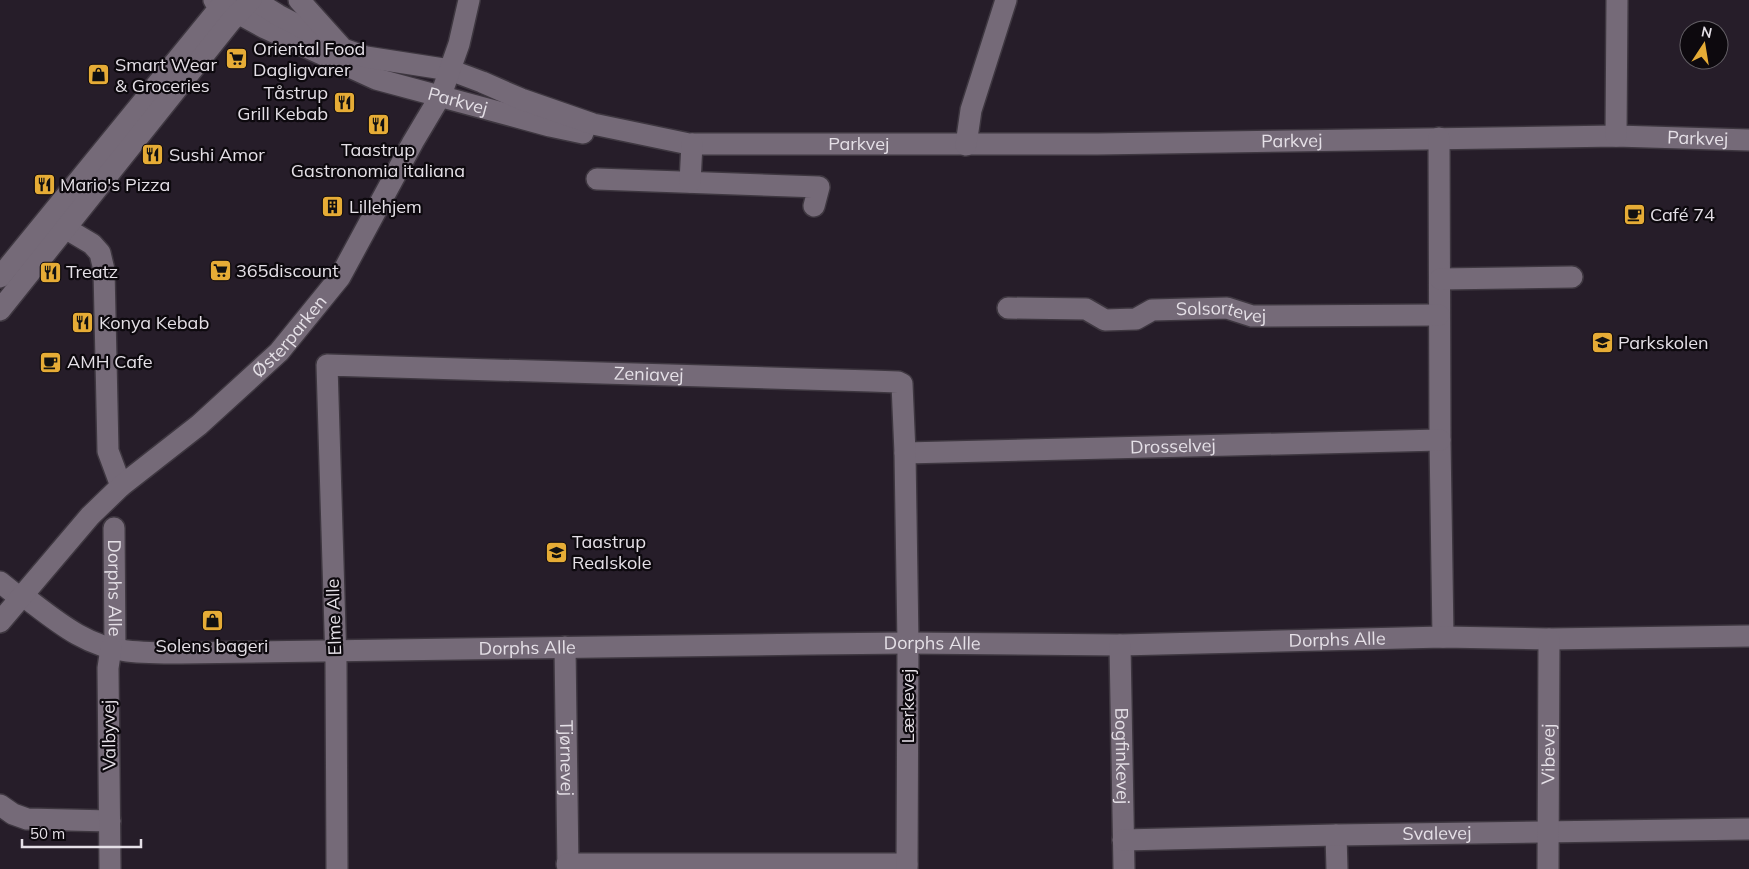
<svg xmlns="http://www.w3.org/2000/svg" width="1749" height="869" font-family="Mulish,sans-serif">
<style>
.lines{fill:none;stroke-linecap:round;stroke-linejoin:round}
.minor-casing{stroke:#3e3740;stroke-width:24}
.minor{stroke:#756a78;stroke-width:21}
.labels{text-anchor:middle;stroke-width:4.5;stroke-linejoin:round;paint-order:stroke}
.poi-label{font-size:18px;fill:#e5e0e7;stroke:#0d090e;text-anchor:start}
.street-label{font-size:18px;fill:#e5e0e7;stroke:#0d090e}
</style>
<rect width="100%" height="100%" fill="#261d29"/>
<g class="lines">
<defs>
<g id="minor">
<path id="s1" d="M 214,0 L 265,28 L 376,79 L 550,126 L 583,133"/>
<path d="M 254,0 L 278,15 L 332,43"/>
<path id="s2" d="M 299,0 L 343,49 L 366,57 L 450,70 L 482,82 L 521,99 L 593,124 L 689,144 L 1098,144 L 1616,136 L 1749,140"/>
<path d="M 1616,136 L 1617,0"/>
<path d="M 1439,138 L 1440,440 L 1443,637"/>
<path d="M 966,145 L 971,110 L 1006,0"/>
<path d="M 597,179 L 819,187 L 814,206"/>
<path d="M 690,182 L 692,144"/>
<path d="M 65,228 L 92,244 L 100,253 L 104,270 L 108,451 L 121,486"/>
<path d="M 0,277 L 226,0"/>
<path d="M 1440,279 L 1572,277"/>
<path id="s3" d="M 1008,308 L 1086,309 L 1105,320 L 1136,319 L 1152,310 L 1227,308 L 1252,316 L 1439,315"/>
<path d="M 0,310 L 231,21 L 251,0"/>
<path id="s4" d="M 905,453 L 1440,440"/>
<path id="s5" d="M 114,528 L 115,649"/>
<path d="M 0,582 L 20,598"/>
<path id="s6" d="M 22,595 C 54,619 85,647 127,651 C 145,653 163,653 181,653 L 812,644 L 908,643 L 1120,645 L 1443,637 L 1549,639 L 1749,636"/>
<path id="s7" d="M 0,622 L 90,516 L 121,486 L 199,425 L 279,352 L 340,277 L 413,142 L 441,95 L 459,44 L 469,0"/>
<path id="s8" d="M 1120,645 L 1124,869"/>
<path id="s9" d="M 565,647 L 568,869"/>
<path d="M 0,805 L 13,814 L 27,819 L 110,821"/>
<path d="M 1336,835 L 1337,869"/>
<path id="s10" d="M 1123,840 L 1336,835 L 1749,829"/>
<path d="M 567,864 L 907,864"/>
<path d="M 110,869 L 108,668 L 111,648"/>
<path id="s11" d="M 337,869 L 336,663 L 327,365 L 871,381 L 898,382 L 902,384 L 905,453 L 908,643 L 907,869"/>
<path id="s12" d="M 1548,869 L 1549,639"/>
</g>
</defs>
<use href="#minor" class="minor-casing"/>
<use href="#minor" class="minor"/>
</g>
<defs>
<symbol id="supermarket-square" viewBox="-11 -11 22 22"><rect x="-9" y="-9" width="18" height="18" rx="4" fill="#e6ac36" stroke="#0d090e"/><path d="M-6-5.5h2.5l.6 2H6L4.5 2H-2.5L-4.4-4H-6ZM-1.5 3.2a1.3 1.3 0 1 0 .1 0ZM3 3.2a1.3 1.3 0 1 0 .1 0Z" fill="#111"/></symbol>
<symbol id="shop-square" viewBox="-11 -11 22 22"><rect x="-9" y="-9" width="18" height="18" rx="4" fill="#e6ac36" stroke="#0d090e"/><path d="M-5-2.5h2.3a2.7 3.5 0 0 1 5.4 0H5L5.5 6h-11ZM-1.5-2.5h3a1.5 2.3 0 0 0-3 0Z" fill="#111"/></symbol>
<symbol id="restaurant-square" viewBox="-11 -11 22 22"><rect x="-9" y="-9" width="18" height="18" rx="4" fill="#e6ac36" stroke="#0d090e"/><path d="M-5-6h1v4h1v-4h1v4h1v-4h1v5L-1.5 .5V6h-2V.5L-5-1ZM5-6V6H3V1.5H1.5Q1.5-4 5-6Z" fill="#111"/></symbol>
<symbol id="building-square" viewBox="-11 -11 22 22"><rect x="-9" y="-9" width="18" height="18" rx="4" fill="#e6ac36" stroke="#0d090e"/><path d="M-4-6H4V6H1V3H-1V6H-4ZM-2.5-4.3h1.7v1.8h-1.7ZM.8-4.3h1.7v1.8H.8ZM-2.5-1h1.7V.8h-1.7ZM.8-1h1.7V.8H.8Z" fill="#111"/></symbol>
<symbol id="cafe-square" viewBox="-11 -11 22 22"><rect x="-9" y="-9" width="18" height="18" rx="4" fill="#e6ac36" stroke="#0d090e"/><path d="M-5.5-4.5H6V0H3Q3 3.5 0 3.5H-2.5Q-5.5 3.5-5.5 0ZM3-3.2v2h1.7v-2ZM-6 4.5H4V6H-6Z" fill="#111"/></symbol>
<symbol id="school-square" viewBox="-11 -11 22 22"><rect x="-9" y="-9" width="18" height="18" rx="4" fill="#e6ac36" stroke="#0d090e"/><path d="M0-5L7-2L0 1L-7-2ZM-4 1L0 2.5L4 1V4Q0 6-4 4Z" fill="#111"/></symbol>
</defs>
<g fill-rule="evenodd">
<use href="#supermarket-square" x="224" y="46" width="25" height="25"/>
<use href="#shop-square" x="86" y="62" width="25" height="25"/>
<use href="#restaurant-square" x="332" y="90" width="25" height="25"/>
<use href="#restaurant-square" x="366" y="112" width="25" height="25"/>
<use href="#restaurant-square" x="140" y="142" width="25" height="25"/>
<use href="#restaurant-square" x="32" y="172" width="25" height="25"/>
<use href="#building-square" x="320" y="194" width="25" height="25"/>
<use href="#cafe-square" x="1622" y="202" width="25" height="25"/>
<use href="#supermarket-square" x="208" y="258" width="25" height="25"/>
<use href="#restaurant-square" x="38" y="260" width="25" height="25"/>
<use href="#restaurant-square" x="70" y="310" width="25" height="25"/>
<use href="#school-square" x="1590" y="330" width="25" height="25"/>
<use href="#cafe-square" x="38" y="350" width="25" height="25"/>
<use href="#school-square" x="544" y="540" width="25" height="25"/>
<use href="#shop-square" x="200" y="608" width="25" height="25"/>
</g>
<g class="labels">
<g class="poi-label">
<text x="253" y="55">Oriental Food<tspan x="253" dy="21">Dagligvarer</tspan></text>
<text x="115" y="71">Smart Wear<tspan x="115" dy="21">&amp; Groceries</tspan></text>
<text x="328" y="99" text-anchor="end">Tåstrup<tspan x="328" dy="21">Grill Kebab</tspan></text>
<text x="378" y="156" text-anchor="middle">Taastrup<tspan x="378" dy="21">Gastronomia italiana</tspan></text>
<text x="169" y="161">Sushi Amor</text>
<text x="60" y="191">Mario's Pizza</text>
<text x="349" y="213">Lillehjem</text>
<text x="1650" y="221">Café 74</text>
<text x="236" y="277">365discount</text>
<text x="66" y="278">Treatz</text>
<text x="99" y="329">Konya Kebab</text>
<text x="1618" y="349">Parkskolen</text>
<text x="67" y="368">AMH Cafe</text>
<text x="572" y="548">Taastrup<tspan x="572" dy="21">Realskole</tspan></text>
<text x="212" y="652" text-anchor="middle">Solens bageri</text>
</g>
<g class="street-label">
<text dy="6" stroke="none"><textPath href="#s1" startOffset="265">Parkvej</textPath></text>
<text dy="6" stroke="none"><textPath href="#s2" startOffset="1435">Parkvej</textPath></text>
<text dy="6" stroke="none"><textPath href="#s2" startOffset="1029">Parkvej</textPath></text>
<text dy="6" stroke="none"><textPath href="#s2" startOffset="596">Parkvej</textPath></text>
<text dy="6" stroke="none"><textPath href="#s3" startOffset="219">Solsortevej</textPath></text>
<text dy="6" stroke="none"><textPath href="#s7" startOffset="408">Østerparken</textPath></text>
<text dy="6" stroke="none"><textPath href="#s11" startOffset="826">Zeniavej</textPath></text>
<text dy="6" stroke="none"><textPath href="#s4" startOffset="268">Drosselvej</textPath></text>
<text dy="6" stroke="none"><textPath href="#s5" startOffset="60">Dorphs Alle</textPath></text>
<text transform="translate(334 617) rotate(-92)" y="6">Elme Alle</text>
<text dy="6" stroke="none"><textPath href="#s6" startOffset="1331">Dorphs Alle</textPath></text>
<text dy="6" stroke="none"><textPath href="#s6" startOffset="926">Dorphs Alle</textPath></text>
<text dy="6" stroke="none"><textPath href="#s6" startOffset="521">Dorphs Alle</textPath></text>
<text transform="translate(908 706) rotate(-90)" y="6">Lærkevej</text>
<text transform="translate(109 735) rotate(-91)" y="6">Valbyvej</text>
<text dy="6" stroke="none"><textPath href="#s12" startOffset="115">Vibevej</textPath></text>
<text dy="6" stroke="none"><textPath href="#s8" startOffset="111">Bogfinkevej</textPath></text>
<text dy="6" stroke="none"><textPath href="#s9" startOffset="111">Tjørnevej</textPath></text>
<text dy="6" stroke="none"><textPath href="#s10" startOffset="314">Svalevej</textPath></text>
</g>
</g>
<g transform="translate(1704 45) rotate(12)"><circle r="24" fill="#0d090e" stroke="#635f65"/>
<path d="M0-4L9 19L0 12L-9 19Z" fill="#e6ac36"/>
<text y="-8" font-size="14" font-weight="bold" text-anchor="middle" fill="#e5e0e7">N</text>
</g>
<path d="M22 839v8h119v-8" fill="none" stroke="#e5e0e7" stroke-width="2.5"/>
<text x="30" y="839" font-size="15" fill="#e5e0e7" stroke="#0d090e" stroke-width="4" paint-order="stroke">50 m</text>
</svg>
